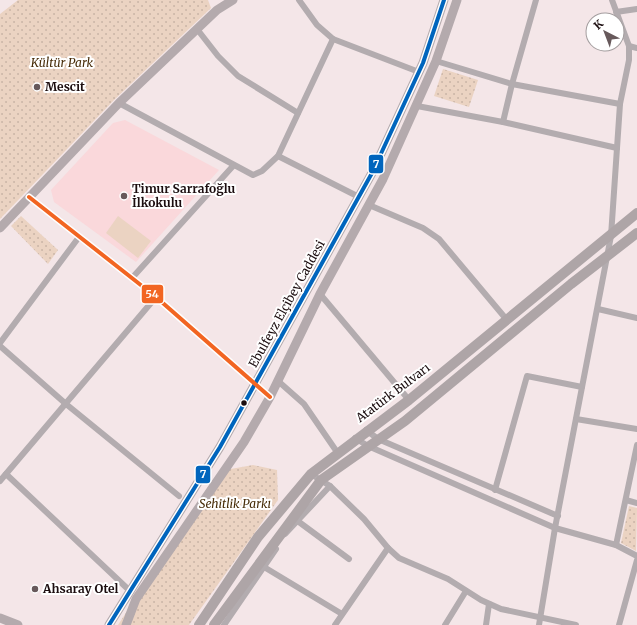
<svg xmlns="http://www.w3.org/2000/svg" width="637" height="625" font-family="Merriweather,serif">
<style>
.built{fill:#fad8db}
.park{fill:url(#park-dots)}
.pitch{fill:#ebd3c2}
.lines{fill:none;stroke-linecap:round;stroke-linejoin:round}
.street{stroke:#b3acaf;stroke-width:6}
.secondary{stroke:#b4aaad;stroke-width:9}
.primary{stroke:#aea5a7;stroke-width:10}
.bus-1-casing{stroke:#fff;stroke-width:7}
.bus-2-casing{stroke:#fff;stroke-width:7}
.bus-1{stroke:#0065bd;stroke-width:4}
.bus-2{stroke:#f26522;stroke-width:4}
.poi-dot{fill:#67595b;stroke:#fff;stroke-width:1.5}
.bus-dot{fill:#1b0d0f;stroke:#fff;stroke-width:1.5}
.labels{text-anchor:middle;stroke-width:4;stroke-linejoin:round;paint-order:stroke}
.park-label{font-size:12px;font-style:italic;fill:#472c08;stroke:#fff}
.poi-label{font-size:12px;font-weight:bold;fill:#1b0d0f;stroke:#fff;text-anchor:start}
.street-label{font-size:12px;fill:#1b0d0f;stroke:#fff}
.line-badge{stroke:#fff;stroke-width:1.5}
.badge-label{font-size:11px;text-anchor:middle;font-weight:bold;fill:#fff}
</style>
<defs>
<pattern id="park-dots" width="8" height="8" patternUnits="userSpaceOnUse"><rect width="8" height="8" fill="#ebd3c2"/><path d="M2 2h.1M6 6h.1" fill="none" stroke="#c9b4a6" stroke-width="1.8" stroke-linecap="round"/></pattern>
</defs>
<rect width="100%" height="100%" fill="#f4e6e8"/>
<path class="built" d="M 125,120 L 219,170 L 136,262 L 54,202 L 51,190 L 113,123 Z"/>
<g class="park">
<path d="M 18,0 L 208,0 L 211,8 L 114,100 L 0,219 L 0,14 Z"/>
<path d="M 443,69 L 478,80 L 469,107 L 434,96 Z"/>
<path d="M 21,216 L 58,250 L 48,264 L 11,226 Z"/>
<path d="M 253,465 L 277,470 L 278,500 L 189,625 L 118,625 L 212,481 L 225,470 Z"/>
<path d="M 629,506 L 637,508 L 636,551 L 621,543 Z"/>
</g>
<path class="pitch" d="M 118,216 L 151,241 L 138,258 L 106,233 Z"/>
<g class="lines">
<g class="street">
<path d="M 299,0 L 317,25 L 333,39 L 419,72"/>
<path d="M 616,12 L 637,9"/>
<path d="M 197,29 L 218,56 L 238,76 L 298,113"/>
<path d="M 629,46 L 637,48"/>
<path d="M 436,61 L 512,84 L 620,104"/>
<path d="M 119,103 L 253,175 L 262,171 L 278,156 L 333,39"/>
<path d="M 417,106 L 503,122 L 617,148"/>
<path d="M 503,122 L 512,84 L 536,0"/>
<path d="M 278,156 L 359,197"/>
<path d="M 29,197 L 156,297 L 270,397"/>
<path d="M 369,205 L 423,228 L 439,239 L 507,320"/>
<path d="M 132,278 L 233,166"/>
<path d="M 320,294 L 409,400"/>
<path d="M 598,309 L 637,318"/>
<path d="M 0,343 L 79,237"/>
<path d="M 0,346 L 66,404 L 179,496"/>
<path d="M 278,381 L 304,404 L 337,452"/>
<path d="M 576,419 L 637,429"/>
<path d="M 366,430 L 378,439 L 558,516"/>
<path d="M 355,438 L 368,446 L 555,528 L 616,545 L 637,556"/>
<path d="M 6,474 L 130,591"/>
<path d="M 311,474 L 330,486 L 364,519 L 388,548 L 399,558 L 448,579 L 481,600 L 501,609 L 576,625"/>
<path d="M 0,481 L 156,297"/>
<path d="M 495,490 L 527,376 L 582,387"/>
<path d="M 626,500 L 637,503"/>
<path d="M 299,522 L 349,559"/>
<path d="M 285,534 L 330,486"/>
<path d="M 616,545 L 637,445"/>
<path d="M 264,567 L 342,614"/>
<path d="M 224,625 L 276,549"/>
<path d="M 335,625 L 388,548"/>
<path d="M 445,625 L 466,591"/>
<path d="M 486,625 L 489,604"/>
<path d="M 539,625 L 555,528 L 611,236 L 620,104 L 629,60 L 629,46 L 612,0"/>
<path d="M 619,625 L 637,560"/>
</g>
<g class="secondary">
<path d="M 0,228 L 119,103 L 217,10 L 233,0"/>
<path d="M 0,618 L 18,625"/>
<path d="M 109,625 L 220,447 L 372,173 L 423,63 L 444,0"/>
<path d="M 126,625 L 136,599 L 244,442 L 270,397 L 320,294 L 383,179 L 436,61 L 457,0"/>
</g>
<g class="primary">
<path d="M 199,625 L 258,537 L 311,474 L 409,400 L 637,213"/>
<path d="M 214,625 L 321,480 L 405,421 L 571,284 L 637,233"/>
</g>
<defs>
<path id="bus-1" d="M 109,625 L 220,447 L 372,173 L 423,63 L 444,0"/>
<path id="bus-2" d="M 29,197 L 156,297 L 270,397"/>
</defs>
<use href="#bus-1" class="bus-1-casing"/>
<use href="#bus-2" class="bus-2-casing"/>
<use href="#bus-1" class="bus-1"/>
<use href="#bus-2" class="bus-2"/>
</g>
<g class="poi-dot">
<circle cx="37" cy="87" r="4"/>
<circle cx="124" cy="196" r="4"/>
<circle cx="35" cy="589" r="4"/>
</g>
<circle class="bus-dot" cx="244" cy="403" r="3.5"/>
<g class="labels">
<g class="park-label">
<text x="62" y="67">Kültür Park</text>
<text x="235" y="508">Sehitlik Parkı</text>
</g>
<g class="poi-label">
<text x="45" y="91">Mescit</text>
<text x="132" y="193">Timur Sarrafoğlu<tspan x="132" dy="14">İlkokulu</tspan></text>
<text x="43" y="593">Ahsaray Otel</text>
</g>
<g class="street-label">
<text transform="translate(287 304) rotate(-61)" y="4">Ebulfeyz Elçibey Caddesi</text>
<text transform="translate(393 393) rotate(-37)" y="4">Atatürk Bulvarı</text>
</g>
</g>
<g class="line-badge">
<rect x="368" y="154" width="16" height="20" rx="4" fill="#0065bd"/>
<rect x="141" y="284" width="23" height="20" rx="4" fill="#f26522"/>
<rect x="195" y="465" width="16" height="19" rx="4" fill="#0065bd"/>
</g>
<g class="badge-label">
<text x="376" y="168">7</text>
<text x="152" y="298">54</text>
<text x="203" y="478">7</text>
</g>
<g transform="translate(605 32) rotate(318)"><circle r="19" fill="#ffffff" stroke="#a49e9f"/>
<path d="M0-3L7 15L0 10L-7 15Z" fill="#67595b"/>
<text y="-6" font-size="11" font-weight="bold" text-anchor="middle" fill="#1b0d0f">K</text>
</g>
</svg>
